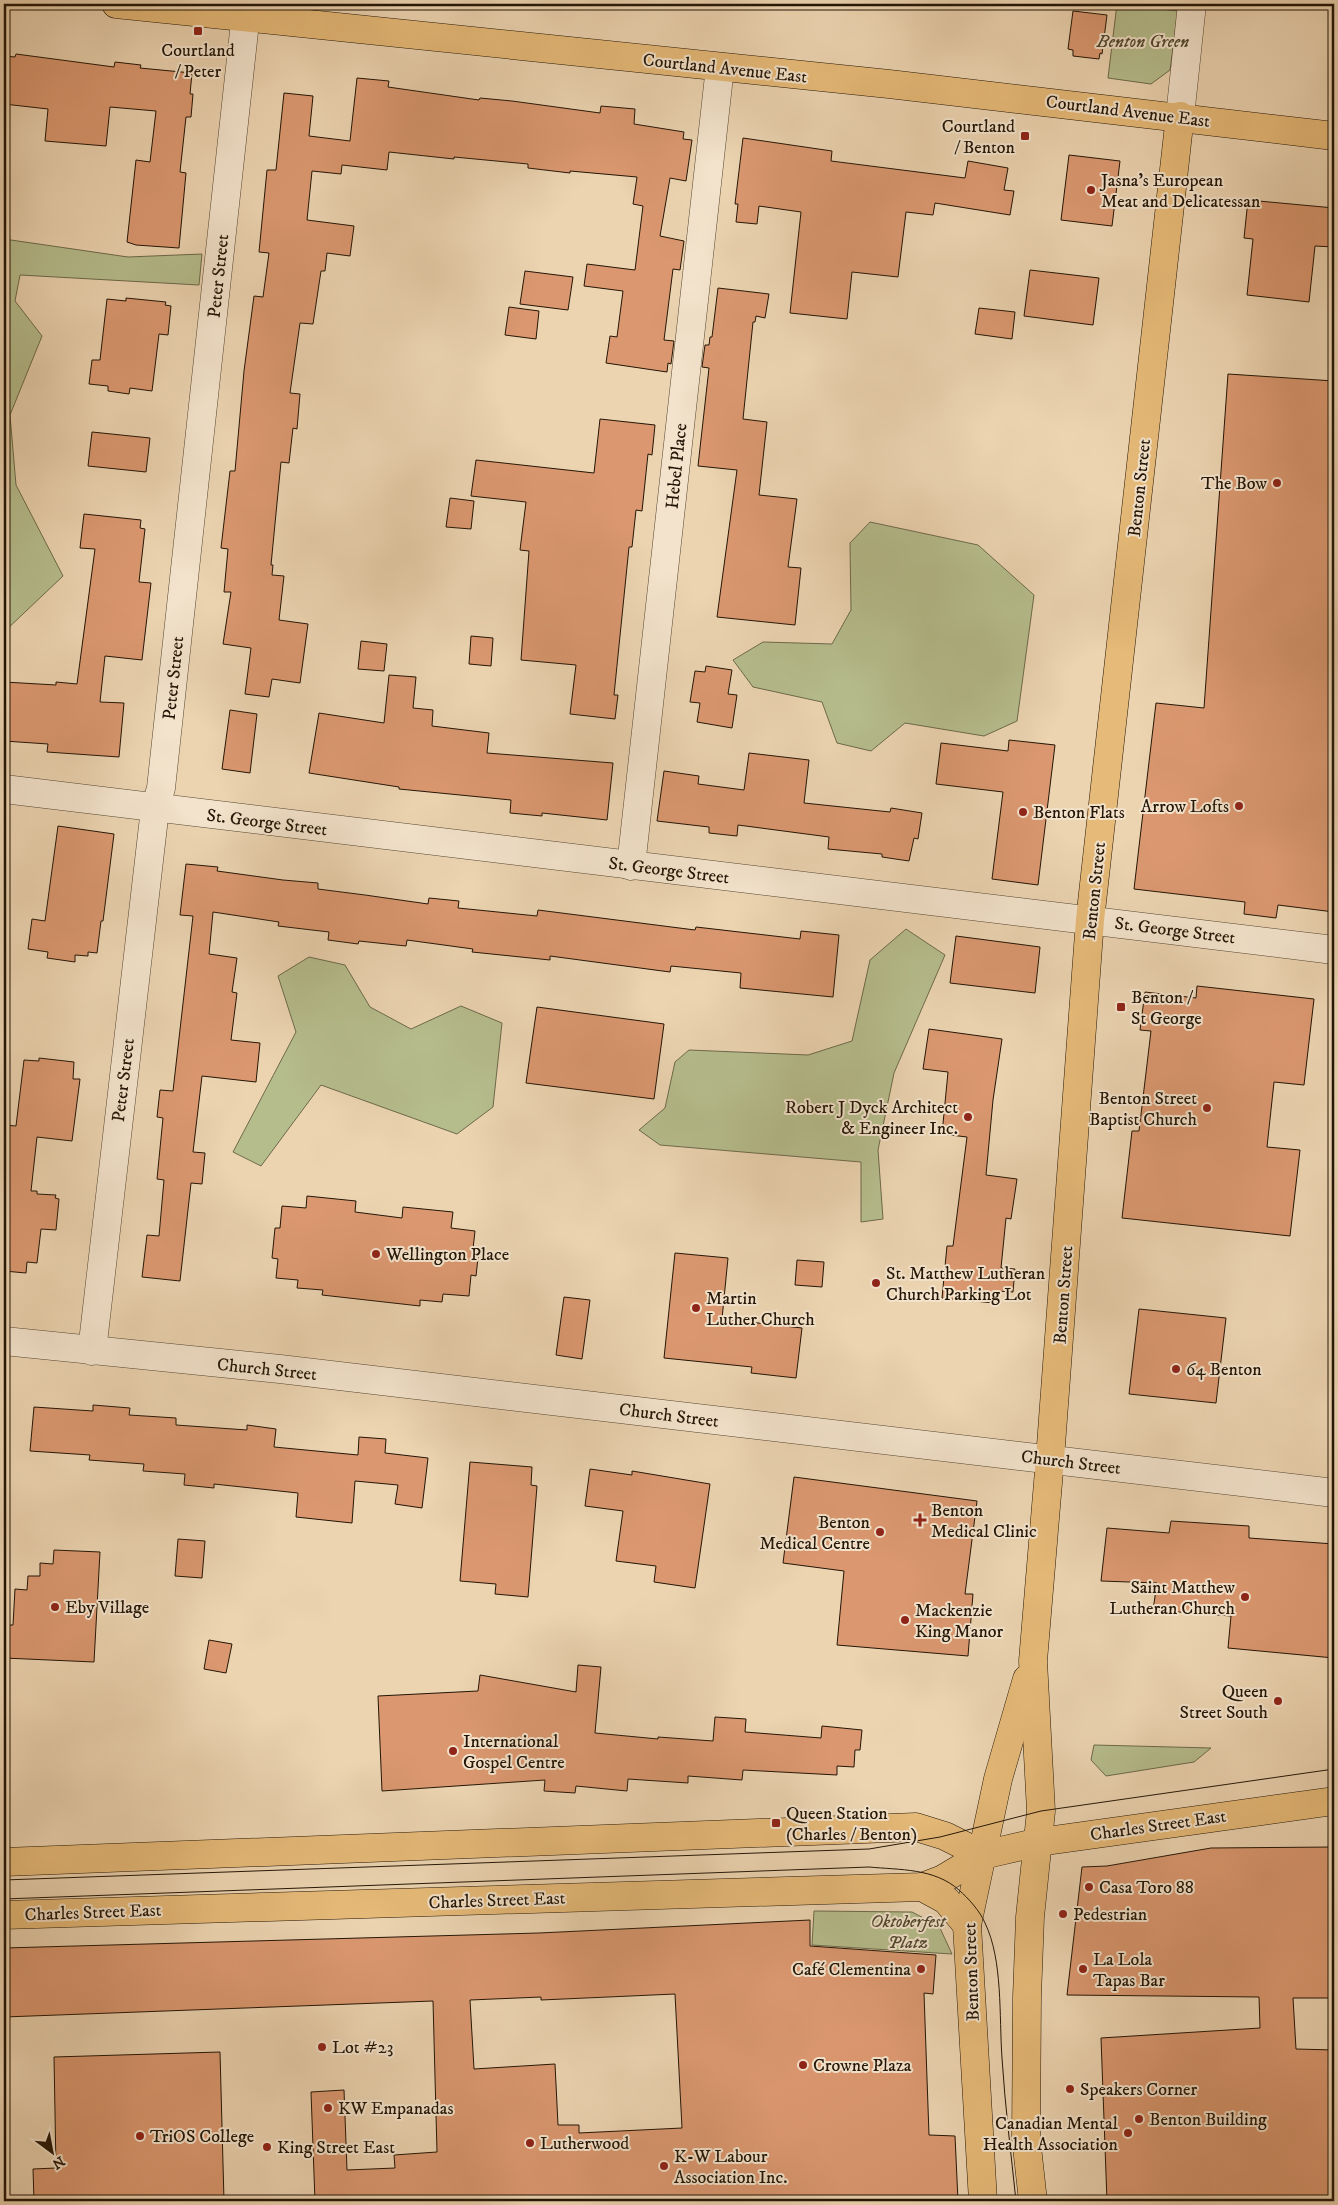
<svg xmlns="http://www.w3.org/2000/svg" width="1338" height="2205" font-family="'IM FELL DW Pica',serif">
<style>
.green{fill:#b6bd8d;stroke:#6c694a}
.building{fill:#db9870;stroke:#231506;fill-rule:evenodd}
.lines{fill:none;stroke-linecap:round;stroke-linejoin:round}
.minor-casing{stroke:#554531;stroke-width:29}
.major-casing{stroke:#231506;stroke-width:29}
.minor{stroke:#f3e3cc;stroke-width:28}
.major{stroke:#e6ba78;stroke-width:28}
.tram{stroke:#231506;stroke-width:1}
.poi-dot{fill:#8f2418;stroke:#f3e3cc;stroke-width:2}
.labels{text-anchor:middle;stroke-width:4;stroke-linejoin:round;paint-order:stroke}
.park-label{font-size:18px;font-style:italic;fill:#4f472e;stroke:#f3e3cc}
.poi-label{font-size:18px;fill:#231506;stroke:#f3e3cc;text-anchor:start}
.street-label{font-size:18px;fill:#231506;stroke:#f3e3cc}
</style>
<rect width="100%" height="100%" fill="#ecd4b1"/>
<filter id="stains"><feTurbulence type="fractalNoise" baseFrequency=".004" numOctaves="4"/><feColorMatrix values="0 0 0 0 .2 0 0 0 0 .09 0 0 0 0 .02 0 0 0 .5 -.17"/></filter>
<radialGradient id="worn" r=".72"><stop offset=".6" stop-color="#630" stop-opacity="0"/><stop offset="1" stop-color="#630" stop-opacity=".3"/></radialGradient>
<g class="green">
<path d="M 1117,4 L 1178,11 L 1170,70 L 1151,84 L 1108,78 Z"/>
<path d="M 4,239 L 128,257 L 202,254 L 199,285 L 20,275 L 15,301 L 42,336 L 10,415 L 16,485 L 63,576 L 4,632 Z"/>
<path d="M 870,522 L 978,545 L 1034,595 L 1017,721 L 984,736 L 905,723 L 871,751 L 837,743 L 822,702 L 753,687 L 733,660 L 763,642 L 832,644 L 851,610 L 850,543 Z"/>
<path d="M 906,929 L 945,955 L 894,1073 L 878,1150 L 883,1219 L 861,1222 L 861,1162 L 660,1145 L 639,1130 L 665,1108 L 675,1062 L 689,1050 L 808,1055 L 852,1041 L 870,960 Z"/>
<path d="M 309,957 L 345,965 L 370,1007 L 411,1029 L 461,1006 L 502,1023 L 493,1107 L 457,1134 L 321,1085 L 261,1166 L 233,1152 L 296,1032 L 278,976 Z"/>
<path d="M 1094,1745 L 1211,1748 L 1194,1762 L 1106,1776 L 1091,1760 Z"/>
<path d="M 814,1911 L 912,1912 L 939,1926 L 952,1954 L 812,1945 Z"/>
</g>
<g class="building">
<path d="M 1073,11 L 1107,15 L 1102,54 L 1100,53 L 1099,59 L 1073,56 L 1073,50 L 1068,49 Z"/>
<path d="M 16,54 L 114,67 L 115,62 L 141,65 L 140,68 L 192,73 L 190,94 L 193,94 L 191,117 L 186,117 L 180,172 L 186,173 L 179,248 L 136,245 L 127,242 L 136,160 L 150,162 L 156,111 L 110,107 L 106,146 L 45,141 L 48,109 L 4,104 L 4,56 L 15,57 Z"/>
<path d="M 357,78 L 389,81 L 388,87 L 479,100 L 480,98 L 512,101 L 600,113 L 601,106 L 635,109 L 634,124 L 684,132 L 683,139 L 692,140 L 686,181 L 670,178 L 660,236 L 684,241 L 680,270 L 673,269 L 664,340 L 674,341 L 671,364 L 668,363 L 667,372 L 606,363 L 610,336 L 617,337 L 623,291 L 584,286 L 587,264 L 635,270 L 643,206 L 633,204 L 637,177 L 570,171 L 570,173 L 528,168 L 528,164 L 454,157 L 454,159 L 389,152 L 387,170 L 342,165 L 341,174 L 312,171 L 307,220 L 354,226 L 350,256 L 327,253 L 325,271 L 321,271 L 313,324 L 300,323 L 290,393 L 300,394 L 297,429 L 293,428 L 289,463 L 281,462 L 271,565 L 273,565 L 272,575 L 284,576 L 279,620 L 308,624 L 300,683 L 272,679 L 269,697 L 245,694 L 251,648 L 223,644 L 231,592 L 224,592 L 228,549 L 221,548 L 230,471 L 235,471 L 244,371 L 254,296 L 263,297 L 269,253 L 259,252 L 267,170 L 276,170 L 284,93 L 313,96 L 309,136 L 350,141 Z"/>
<path d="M 743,138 L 832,151 L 831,161 L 965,178 L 968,161 L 1008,168 L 1004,190 L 1014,191 L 1010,215 L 935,203 L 933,215 L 906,212 L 898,277 L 852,272 L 847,319 L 790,313 L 801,212 L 759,206 L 757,224 L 736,222 L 738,204 L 735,204 Z"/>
<path d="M 1069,155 L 1120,161 L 1112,226 L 1061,220 Z"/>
<path d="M 1248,200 L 1334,208 L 1334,247 L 1315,246 L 1309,302 L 1247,295 L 1253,239 L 1244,238 Z"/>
<path d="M 1030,270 L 1099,278 L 1093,325 L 1024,316 Z"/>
<path d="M 525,271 L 573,277 L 568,310 L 520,304 Z"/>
<path d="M 718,288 L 769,294 L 765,318 L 756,316 L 755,322 L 753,322 L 743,419 L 767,422 L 759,495 L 797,499 L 788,567 L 801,568 L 795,625 L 717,617 L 737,470 L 698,466 L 709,368 L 702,367 L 705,345 L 709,345 L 710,337 L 712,337 Z"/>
<path d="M 126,298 L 166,302 L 165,305 L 171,306 L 168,335 L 159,334 L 152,391 L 130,388 L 129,394 L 108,391 L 108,386 L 89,384 L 92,360 L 100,360 L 107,299 L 126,301 Z"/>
<path d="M 509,307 L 539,311 L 536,339 L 505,335 Z"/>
<path d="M 979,308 L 1015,312 L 1012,339 L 975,334 Z"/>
<path d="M 1228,374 L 1334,381 L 1334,912 L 1278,905 L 1276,918 L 1244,914 L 1245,902 L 1134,889 L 1156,703 L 1204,708 Z"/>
<path d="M 600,419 L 655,425 L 652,455 L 648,454 L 642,511 L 636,510 L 632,547 L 629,547 L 614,695 L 618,695 L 615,719 L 570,714 L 576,665 L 521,660 L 529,551 L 520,550 L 526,502 L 471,496 L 476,460 L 594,473 Z"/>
<path d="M 92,432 L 150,438 L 146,472 L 88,466 Z"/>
<path d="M 450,498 L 474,501 L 471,529 L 446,527 Z"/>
<path d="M 84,514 L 141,520 L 140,528 L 145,529 L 139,582 L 151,583 L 142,660 L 105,656 L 100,702 L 124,703 L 119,757 L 47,752 L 48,744 L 4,741 L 4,682 L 56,685 L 56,682 L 77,684 L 95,549 L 80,548 Z"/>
<path d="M 471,636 L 493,638 L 491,666 L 469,664 Z"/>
<path d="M 361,641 L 387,644 L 384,671 L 358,669 Z"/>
<path d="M 706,666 L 732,670 L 728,694 L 737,695 L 732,728 L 697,722 L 700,703 L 690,702 L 695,671 L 705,672 Z"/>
<path d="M 389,675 L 416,677 L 413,708 L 433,710 L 432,726 L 489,733 L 487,753 L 613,763 L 607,820 L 542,813 L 542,816 L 510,813 L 511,800 L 399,789 L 399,787 L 309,773 L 319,713 L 384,723 Z"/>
<path d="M 230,710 L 257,714 L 250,773 L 222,769 Z"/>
<path d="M 1009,740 L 1055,745 L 1038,885 L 992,879 L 1003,792 L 936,784 L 941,743 L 1008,751 Z"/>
<path d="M 749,753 L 809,760 L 804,803 L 890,812 L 891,808 L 922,813 L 918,839 L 914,838 L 909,861 L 882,857 L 882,854 L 828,849 L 829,837 L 738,825 L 737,836 L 709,833 L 709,827 L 657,821 L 664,771 L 699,776 L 698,784 L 744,790 Z"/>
<path d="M 58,826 L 114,834 L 103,921 L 101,921 L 97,953 L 88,952 L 88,956 L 75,955 L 75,962 L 47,958 L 48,952 L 28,949 L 32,919 L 45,921 Z"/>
<path d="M 186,864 L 218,867 L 217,871 L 283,880 L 318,883 L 318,889 L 365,895 L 428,904 L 429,898 L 459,901 L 458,908 L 537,916 L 538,910 L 695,930 L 696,927 L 800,939 L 801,931 L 839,935 L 833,997 L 740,988 L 741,973 L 671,966 L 670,972 L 550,956 L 550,960 L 472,952 L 473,949 L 407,940 L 406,946 L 359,941 L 358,944 L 328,940 L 329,932 L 278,926 L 279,922 L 213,912 L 209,954 L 237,958 L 232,992 L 237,993 L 231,1040 L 260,1043 L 256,1082 L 202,1076 L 193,1152 L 205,1153 L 202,1184 L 191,1183 L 180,1281 L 142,1277 L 147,1235 L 159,1236 L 164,1180 L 157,1179 L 163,1118 L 157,1117 L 160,1090 L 173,1091 L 193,916 L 180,915 Z"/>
<path d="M 956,936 L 1040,947 L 1035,993 L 950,983 Z"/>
<path d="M 1197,986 L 1314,999 L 1304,1085 L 1274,1082 L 1267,1147 L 1300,1150 L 1290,1236 L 1122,1218 L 1132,1131 L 1139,1131 L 1151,1031 L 1140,1030 L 1145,992 L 1196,998 Z"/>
<path d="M 537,1007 L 664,1024 L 654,1099 L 526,1083 Z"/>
<path d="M 929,1029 L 1002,1039 L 993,1100 L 986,1175 L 1017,1179 L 1011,1219 L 1006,1218 L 1001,1268 L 1015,1269 L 1013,1292 L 997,1291 L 995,1303 L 942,1298 L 947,1246 L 953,1246 L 967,1137 L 942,1134 L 948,1072 L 923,1069 Z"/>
<path d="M 39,1058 L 74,1062 L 73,1079 L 80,1079 L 72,1141 L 37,1137 L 31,1191 L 37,1191 L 37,1194 L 56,1195 L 55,1198 L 59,1199 L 56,1230 L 41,1229 L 37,1263 L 27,1262 L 26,1273 L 4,1271 L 4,1125 L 16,1126 L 24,1060 L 39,1061 Z"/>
<path d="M 307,1196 L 356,1201 L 355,1212 L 402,1218 L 403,1207 L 453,1212 L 451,1228 L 475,1231 L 473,1249 L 479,1249 L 476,1276 L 471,1275 L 469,1296 L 443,1294 L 442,1302 L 420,1300 L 420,1306 L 322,1295 L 323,1290 L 297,1288 L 298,1280 L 276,1278 L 278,1259 L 272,1258 L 275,1228 L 280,1228 L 282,1206 L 306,1208 Z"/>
<path d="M 675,1253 L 728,1258 L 722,1319 L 802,1328 L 796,1378 L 751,1373 L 752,1367 L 664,1358 Z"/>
<path d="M 797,1260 L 824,1262 L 822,1287 L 795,1285 Z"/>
<path d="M 564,1297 L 590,1300 L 582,1359 L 556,1355 Z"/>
<path d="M 1139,1309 L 1226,1318 L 1216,1403 L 1129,1394 Z"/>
<path d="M 93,1405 L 130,1408 L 129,1415 L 176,1418 L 176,1425 L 247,1430 L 247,1425 L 276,1429 L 274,1447 L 358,1455 L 359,1437 L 386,1439 L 385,1453 L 428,1458 L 422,1508 L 395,1504 L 398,1485 L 355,1481 L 352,1523 L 296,1517 L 298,1493 L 214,1484 L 214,1488 L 184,1485 L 185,1474 L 143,1471 L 144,1464 L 89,1460 L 90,1455 L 30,1451 L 34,1407 L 93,1411 Z"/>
<path d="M 470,1462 L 532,1467 L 531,1485 L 537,1486 L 528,1597 L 495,1594 L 496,1584 L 460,1581 Z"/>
<path d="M 590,1469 L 632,1475 L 632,1471 L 710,1484 L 695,1588 L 654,1582 L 656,1566 L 616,1561 L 623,1511 L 585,1506 Z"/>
<path d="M 794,1477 L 977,1501 L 965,1594 L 973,1594 L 968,1656 L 837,1645 L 844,1571 L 783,1563 Z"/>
<path d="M 1171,1521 L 1249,1526 L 1249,1538 L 1334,1544 L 1334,1658 L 1228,1648 L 1231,1616 L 1153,1610 L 1157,1583 L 1101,1581 L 1107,1528 L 1169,1533 Z"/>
<path d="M 178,1539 L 205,1541 L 202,1578 L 175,1576 Z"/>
<path d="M 54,1550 L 100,1552 L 94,1662 L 4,1658 L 4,1625 L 13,1625 L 15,1589 L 27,1590 L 28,1576 L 40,1576 L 40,1563 L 53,1564 Z"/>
<path d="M 209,1640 L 232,1644 L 226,1673 L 204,1669 Z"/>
<path d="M 578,1665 L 601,1667 L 595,1733 L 658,1739 L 658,1737 L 713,1741 L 715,1717 L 746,1719 L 745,1732 L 821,1738 L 822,1726 L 862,1730 L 860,1750 L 855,1750 L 854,1767 L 837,1766 L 837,1775 L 743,1770 L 742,1780 L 688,1776 L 688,1783 L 628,1779 L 627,1791 L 576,1786 L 575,1793 L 544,1791 L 545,1780 L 382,1791 L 378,1696 L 478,1691 L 480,1675 L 576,1692 Z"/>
<path d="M 1334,1847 L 1334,1998 L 1293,1998 L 1296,2049 L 1334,2050 L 1334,2201 L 1107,2201 L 1101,2038 L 1260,2028 L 1259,1997 L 1067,1995 L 1082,1867 L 1107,1866 L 1211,1848 Z"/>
<path d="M 810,1920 L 810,1946 L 936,1955 L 933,1994 L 924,1993 L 929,2135 L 955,2136 L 958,2201 L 315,2201 L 311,2092 L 344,2090 L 347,2170 L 395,2168 L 394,2155 L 437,2152 L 433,2001 L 4,2017 L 4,1948 L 539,1933 ZM 675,1994 L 682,2128 L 579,2133 L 579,2125 L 558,2125 L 555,2064 L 474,2069 L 470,2000 L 541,1997 L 541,2000 Z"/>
<path d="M 220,2052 L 224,2201 L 34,2201 L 33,2169 L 56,2168 L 54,2057 Z"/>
</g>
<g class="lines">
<defs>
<g id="minor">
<path d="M 1180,116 L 1192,4"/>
<path d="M 4,789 L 1334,950"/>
<path d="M 631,866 L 720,67"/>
<path d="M 4,1341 L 280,1369 L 1334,1493"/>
<path d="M 92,1351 L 155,809 L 161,788 L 247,4"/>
</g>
<g id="major">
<path d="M 116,4 L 889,84 L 1334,136"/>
<path d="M 4,1862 L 916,1827 L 945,1836 L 983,1855"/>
<path d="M 922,1887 L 946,1900 L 967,1925"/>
<path d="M 4,1915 L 922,1887 L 943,1879 L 983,1855 L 1039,1842 L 1334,1801"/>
<path d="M 983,2201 L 967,1925 L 998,1779 L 1027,1679"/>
<path d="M 1033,2201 L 1026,2138 L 1027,1997 L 1030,1917 L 1041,1811 L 1033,1661 L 1050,1459 L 1090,920 L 1180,116"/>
</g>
</defs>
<use href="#minor" class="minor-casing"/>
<use href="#major" class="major-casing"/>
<use href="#minor" class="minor"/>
<use href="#major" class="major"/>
<g class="tram">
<path d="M 4,1880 L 869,1849 L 940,1837 L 1041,1811 L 1334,1769"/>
<path d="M 4,1899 L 869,1867 C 900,1870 934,1868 959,1890 C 968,1898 980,1911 985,1923 C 1003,1960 999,2016 1002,2058 C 1005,2106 1011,2153 1016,2201"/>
</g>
</g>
<g class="poi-dot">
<rect x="193" y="26" width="10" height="10" rx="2.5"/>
<rect x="1020" y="131" width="10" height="10" rx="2.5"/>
<circle cx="1091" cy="190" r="5"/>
<circle cx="1277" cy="483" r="5"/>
<circle cx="1239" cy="806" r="5"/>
<circle cx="1023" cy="812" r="5"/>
<rect x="1116" y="1002" width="10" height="10" rx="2.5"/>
<circle cx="1207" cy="1108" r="5"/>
<circle cx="968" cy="1117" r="5"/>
<circle cx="376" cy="1254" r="5"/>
<circle cx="876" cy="1283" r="5"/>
<circle cx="696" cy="1308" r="5"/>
<circle cx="1176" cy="1369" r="5"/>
<path d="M917.5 1512.5h5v5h5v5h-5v5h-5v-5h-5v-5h5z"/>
<circle cx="880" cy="1532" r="5"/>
<circle cx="1245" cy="1597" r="5"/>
<circle cx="55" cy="1607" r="5"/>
<circle cx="905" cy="1620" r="5"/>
<circle cx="1278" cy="1701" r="5"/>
<circle cx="453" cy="1751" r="5"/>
<rect x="771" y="1818" width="10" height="10" rx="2.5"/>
<circle cx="1089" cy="1887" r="5"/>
<circle cx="1063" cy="1914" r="5"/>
<circle cx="921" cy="1969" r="5"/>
<circle cx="1083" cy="1969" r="5"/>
<circle cx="322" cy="2047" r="5"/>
<circle cx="803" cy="2065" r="5"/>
<circle cx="1070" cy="2089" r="5"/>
<circle cx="328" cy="2108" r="5"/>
<circle cx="1139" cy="2119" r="5"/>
<circle cx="1128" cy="2133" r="5"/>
<circle cx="140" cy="2136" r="5"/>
<circle cx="530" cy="2143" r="5"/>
<circle cx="267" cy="2147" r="5"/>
<circle cx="664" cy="2166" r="5"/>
</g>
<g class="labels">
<g class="park-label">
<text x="1143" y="47">Benton Green</text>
<text x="908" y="1927">Oktoberfest<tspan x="908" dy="21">Platz</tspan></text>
</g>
<g class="poi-label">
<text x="198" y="56" text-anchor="middle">Courtland<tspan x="198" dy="21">/ Peter</tspan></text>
<text x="1015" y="132" text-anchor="end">Courtland<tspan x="1015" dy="21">/ Benton</tspan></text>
<text x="1101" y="186">Jasna's European<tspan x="1101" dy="21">Meat and Delicatessan</tspan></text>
<text x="1267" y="489" text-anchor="end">The Bow</text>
<text x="1229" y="812" text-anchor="end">Arrow Lofts</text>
<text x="1033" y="818">Benton Flats</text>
<text x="1131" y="1003">Benton /<tspan x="1131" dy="21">St George</tspan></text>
<text x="1197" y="1104" text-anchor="end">Benton Street<tspan x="1197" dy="21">Baptist Church</tspan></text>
<text x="958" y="1113" text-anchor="end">Robert J Dyck Architect<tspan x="958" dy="21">&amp; Engineer Inc.</tspan></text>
<text x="386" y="1260">Wellington Place</text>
<text x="886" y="1279">St. Matthew Lutheran<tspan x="886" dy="21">Church Parking Lot</tspan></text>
<text x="706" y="1304">Martin<tspan x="706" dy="21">Luther Church</tspan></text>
<text x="1186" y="1375">64 Benton</text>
<text x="931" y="1516">Benton<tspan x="931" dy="21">Medical Clinic</tspan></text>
<text x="870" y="1528" text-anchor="end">Benton<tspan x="870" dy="21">Medical Centre</tspan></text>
<text x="1235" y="1593" text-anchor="end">Saint Matthew<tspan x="1235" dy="21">Lutheran Church</tspan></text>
<text x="65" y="1613">Eby Village</text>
<text x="915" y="1616">Mackenzie<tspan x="915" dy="21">King Manor</tspan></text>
<text x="1268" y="1697" text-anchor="end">Queen<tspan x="1268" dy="21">Street South</tspan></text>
<text x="463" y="1747">International<tspan x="463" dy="21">Gospel Centre</tspan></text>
<text x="786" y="1819">Queen Station<tspan x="786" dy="21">(Charles / Benton)</tspan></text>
<text x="1099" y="1893">Casa Toro 88</text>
<text x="1073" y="1920">Pedestrian</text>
<text x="1093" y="1965">La Lola<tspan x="1093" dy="21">Tapas Bar</tspan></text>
<text x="911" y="1975" text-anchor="end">Café Clementina</text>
<text x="332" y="2053">Lot #23</text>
<text x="813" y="2071">Crowne Plaza</text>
<text x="1080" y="2095">Speakers Corner</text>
<text x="338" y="2114">KW Empanadas</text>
<text x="1149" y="2125">Benton Building</text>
<text x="1118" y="2129" text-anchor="end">Canadian Mental<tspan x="1118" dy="21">Health Association</tspan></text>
<text x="150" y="2142">TriOS College</text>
<text x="540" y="2149">Lutherwood</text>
<text x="277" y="2153">King Street East</text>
<text x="674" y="2162">K-W Labour<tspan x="674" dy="21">Association Inc.</tspan></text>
</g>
<g class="street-label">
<text transform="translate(725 68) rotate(6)" y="6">Courtland Avenue East</text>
<text transform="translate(1128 111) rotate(7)" y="6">Courtland Avenue East</text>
<text transform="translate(218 276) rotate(-84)" y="6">Peter Street</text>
<text transform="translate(676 466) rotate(-84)" y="6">Hebel Place</text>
<text transform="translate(1139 488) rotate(-84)" y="6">Benton Street</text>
<text transform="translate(173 678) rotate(-84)" y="6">Peter Street</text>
<text transform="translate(267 822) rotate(7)" y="6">St. George Street</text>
<text transform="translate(669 870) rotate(7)" y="6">St. George Street</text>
<text transform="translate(1094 891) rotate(-84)" y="6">Benton Street</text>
<text transform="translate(1175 930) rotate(7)" y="6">St. George Street</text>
<text transform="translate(123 1080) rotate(-83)" y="6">Peter Street</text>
<text transform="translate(1063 1295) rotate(-86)" y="6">Benton Street</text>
<text transform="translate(267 1369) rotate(6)" y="6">Church Street</text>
<text transform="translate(669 1415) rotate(7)" y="6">Church Street</text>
<text transform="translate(1071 1462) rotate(7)" y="6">Church Street</text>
<text transform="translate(1158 1825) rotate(-8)" y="6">Charles Street East</text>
<text transform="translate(497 1900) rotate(-2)" y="6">Charles Street East</text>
<text transform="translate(93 1912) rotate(-2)" y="6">Charles Street East</text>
<text transform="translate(971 1972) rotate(-92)" y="6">Benton Street</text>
</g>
</g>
<rect width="1338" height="2205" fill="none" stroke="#ecd4b1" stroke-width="20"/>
<rect x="5" y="5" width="1328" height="2195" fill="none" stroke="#231506" stroke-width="2.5"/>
<rect x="10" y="10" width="1318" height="2185" fill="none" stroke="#231506"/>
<g transform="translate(52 2152) rotate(148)" stroke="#f3e3cc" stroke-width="4" paint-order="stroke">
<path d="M0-4L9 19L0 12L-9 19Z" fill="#231506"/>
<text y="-8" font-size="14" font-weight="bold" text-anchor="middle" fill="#231506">N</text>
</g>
<rect width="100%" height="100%" filter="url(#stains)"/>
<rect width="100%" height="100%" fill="url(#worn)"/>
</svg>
